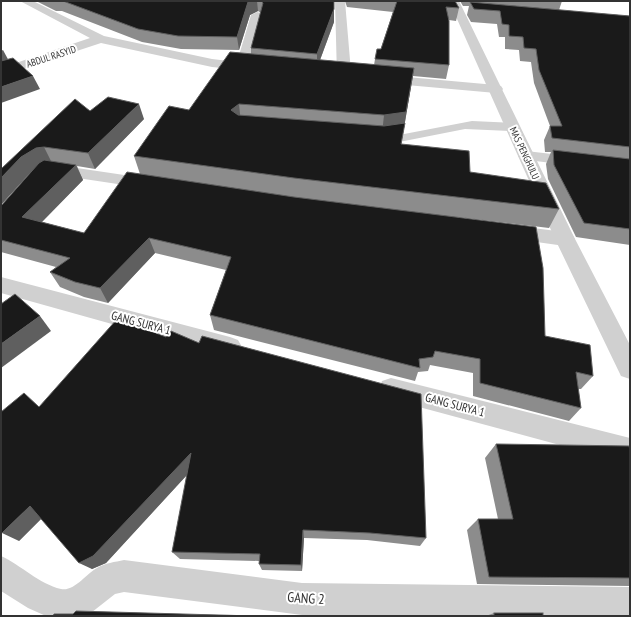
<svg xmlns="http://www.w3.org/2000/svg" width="631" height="617" font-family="'PT Sans Narrow',sans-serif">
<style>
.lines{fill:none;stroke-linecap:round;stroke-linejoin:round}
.service{fill:#d0d0d0;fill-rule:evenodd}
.minor{fill:#d0d0d0;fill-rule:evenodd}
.tertiary{fill:#d0d0d0;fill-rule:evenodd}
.wall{fill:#8c8c8c}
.shaded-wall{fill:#5f5f5f}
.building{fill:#1a1a1a;stroke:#5f5f5f}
.labels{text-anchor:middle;stroke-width:4;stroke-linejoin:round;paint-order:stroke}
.far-street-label{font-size:10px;fill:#333;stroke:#fff}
.street-label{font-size:12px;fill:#333;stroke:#fff}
.near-street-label{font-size:14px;fill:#333;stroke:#fff}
</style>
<rect width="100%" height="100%" fill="#fff"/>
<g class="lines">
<path class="service" d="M 472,121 L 513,123 L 519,127 L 513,131 L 465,129 L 389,144 L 379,144 L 373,140 L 379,136 L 399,135 Z"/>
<g class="minor">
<path d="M 20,1 L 33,1 L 104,36 L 212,59 L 237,62 L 251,15 L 257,12 L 261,13 L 263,15 L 249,63 L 256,64 L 258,67 L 256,70 L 251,71 L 212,67 L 101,43 L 1,76 L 1,68 L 90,38 Z"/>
<path d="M 335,1 L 345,1 L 351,72 L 496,85 L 501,86 L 503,89 L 501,92 L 496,93 L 339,79 L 337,76 Z"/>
<path d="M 526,151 L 630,163 L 630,173 L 520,159 L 518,156 L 520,153 Z"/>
<path d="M 50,164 L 151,179 L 157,180 L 160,184 L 157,188 L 151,189 L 44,173 L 42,169 L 44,165 Z"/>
<path d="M 508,225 L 565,232 L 572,234 L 575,239 L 572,244 L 565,246 L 501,237 L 498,232 L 501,227 Z"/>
<path d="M 1,277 L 230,337 L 238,340 L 242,347 L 238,354 L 230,357 L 1,293 Z"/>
<path d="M 391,378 L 630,438 L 630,464 L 382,397 L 379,389 L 382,381 Z"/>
<path d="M 1,556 C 21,565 39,584 61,589 C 74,592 87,573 97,568 C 105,563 115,562 124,560 L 302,583 L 630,587 L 630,616 L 302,615 L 124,592 L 115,594 L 87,616 L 46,616 L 28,608 L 1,591 Z"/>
</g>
<path class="tertiary" d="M 449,1 L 459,1 L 575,239 L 630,345 L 630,379 L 621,376 L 555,239 Z"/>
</g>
<g class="wall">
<path d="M 36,1 L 334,1 L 334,22 L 320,60 L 374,65 L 375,59 L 381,49 L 393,12 L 347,7 L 345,1 L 455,1 L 459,8 L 456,21 L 449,20 L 449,65 L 446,79 L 413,76 L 401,144 L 470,172 L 559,209 L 549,228 L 457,217 L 545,336 L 593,376 L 581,389 L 578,389 L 581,408 L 569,421 L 473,396 L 473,373 L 430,365 L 428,371 L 418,372 L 415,381 L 214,330 L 210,315 L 226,270 L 155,253 L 108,303 L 84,297 L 60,287 L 50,272 L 56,267 L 1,252 L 1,206 L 31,172 L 30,173 L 1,169 L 90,111 L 144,119 L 95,169 L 77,166 L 83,180 L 42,222 L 84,233 L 140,174 L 134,156 L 189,110 L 251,54 L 251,48 L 261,13 L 258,11 L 250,15 L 239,50 L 181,49 L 142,42 L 62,11 L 56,11 Z"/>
<path d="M 460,1 L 562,1 L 559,10 L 630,16 L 630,245 L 576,237 L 548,179 L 546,164 L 551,152 L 545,152 L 544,140 L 550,126 L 534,83 L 531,62 L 520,61 L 519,50 L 505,49 L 505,37 L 499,37 L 497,24 L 471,22 L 467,15 L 469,6 L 463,6 Z"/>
<path d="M 39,407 L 426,538 L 420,546 L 367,540 L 304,538 L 302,571 L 262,570 L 259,564 L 259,561 L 180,559 L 172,552 L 187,475 L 106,563 L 92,569 L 41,519 L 19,541 Z"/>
<path d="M 496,444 L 630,450 L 630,586 L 477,584 L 467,530 L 478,519 L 498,519 L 485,458 Z"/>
<path d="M 494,613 L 543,616 L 486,616 Z"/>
</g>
<g class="shaded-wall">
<path d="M 251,1 L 257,1 L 258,11 L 250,15 L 239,50 L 237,37 L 248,2 Z"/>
<path d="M 334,9 L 334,22 L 317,68 L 317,54 Z"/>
<path d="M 3,50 L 10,63 L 1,67 L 1,51 Z"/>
<path d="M 414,68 L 398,164 L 382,134 L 384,115 Z"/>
<path d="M 33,76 L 40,89 L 1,103 L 1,87 Z"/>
<path d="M 139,104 L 144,119 L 95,169 L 88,153 Z"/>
<path d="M 239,104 L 241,124 L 231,110 Z"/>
<path d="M 44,147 L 52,163 L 44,164 L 30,173 L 1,205 L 1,178 L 21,157 L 36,148 Z"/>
<path d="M 76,165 L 83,180 L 31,233 L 22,217 Z"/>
<path d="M 149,238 L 155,253 L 108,303 L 100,288 Z"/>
<path d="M 40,316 L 51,331 L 1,368 L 1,344 Z"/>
<path d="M 191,453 L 197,464 L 106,563 L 92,569 L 79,563 Z"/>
<path d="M 30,506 L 45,515 L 19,541 L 2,533 Z"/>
<path d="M 303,530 L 304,538 L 302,571 L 301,565 Z"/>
</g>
<g class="building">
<path d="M 63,1 L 251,1 L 248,2 L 237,37 L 178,36 L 138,29 Z"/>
<path d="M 261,1 L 334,1 L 334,9 L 317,54 L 251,48 L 263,3 Z"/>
<path d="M 397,1 L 455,1 L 459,8 L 446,7 L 449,21 L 449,65 L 375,59 L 377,49 L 381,49 Z"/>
<path d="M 470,2 L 630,16 L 630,147 L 552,138 L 550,126 L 562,126 L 539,70 L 536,49 L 524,48 L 523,37 L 509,36 L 509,25 L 502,24 L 500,11 L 474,9 Z"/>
<path d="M 230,52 L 414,68 L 406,112 L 384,115 L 239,104 L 231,110 L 238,115 L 384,126 L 405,123 L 401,144 L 469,151 L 470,172 L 546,183 L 559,209 L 294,178 L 134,156 L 169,106 L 189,110 Z"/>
<path d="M 13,58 L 33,76 L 1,87 L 1,61 Z"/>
<path d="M 108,97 L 139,104 L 88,153 L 44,147 L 36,148 L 21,157 L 1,178 L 1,169 L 75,99 L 90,111 Z"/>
<path d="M 553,150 L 630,159 L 630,229 L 584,223 L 554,165 Z"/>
<path d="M 44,160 L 76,165 L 22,217 L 84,233 L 127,172 L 294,197 L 536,227 L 543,268 L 545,336 L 590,345 L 593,376 L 576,372 L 581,408 L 480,383 L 480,359 L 435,351 L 433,357 L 419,359 L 420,368 L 210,315 L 231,257 L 149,238 L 100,288 L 75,282 L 50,272 L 70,258 L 1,240 L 1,206 L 39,163 Z"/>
<path d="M 15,294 L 40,316 L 1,344 L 1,304 Z"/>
<path d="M 118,318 L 166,337 L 171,331 L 199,343 L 202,336 L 421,394 L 426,538 L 370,533 L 303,530 L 301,565 L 259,564 L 260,554 L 172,552 L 191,453 L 93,556 L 79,563 L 30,506 L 2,533 L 1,531 L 1,412 L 24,393 L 39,407 Z"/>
<path d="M 496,444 L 629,446 L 630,450 L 630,578 L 489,577 L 478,519 L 513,519 Z"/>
<path d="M 76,611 L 254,616 L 53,616 L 54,614 L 73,614 Z"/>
<rect x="494" y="613" width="49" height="3"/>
</g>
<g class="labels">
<g class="far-street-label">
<text transform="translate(51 56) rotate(-18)" y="4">ABDUL RASYID</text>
<text transform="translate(525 153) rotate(65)" y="4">MAS PENGHULU</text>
</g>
<g class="street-label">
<text transform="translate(141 323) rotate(15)" y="4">GANG SURYA 1</text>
<text transform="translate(455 405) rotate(15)" y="4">GANG SURYA 1</text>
</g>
<g class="near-street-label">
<text transform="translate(306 598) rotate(4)" y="5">GANG 2</text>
</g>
</g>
<rect width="631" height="617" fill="none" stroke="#333333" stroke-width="4"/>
</svg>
